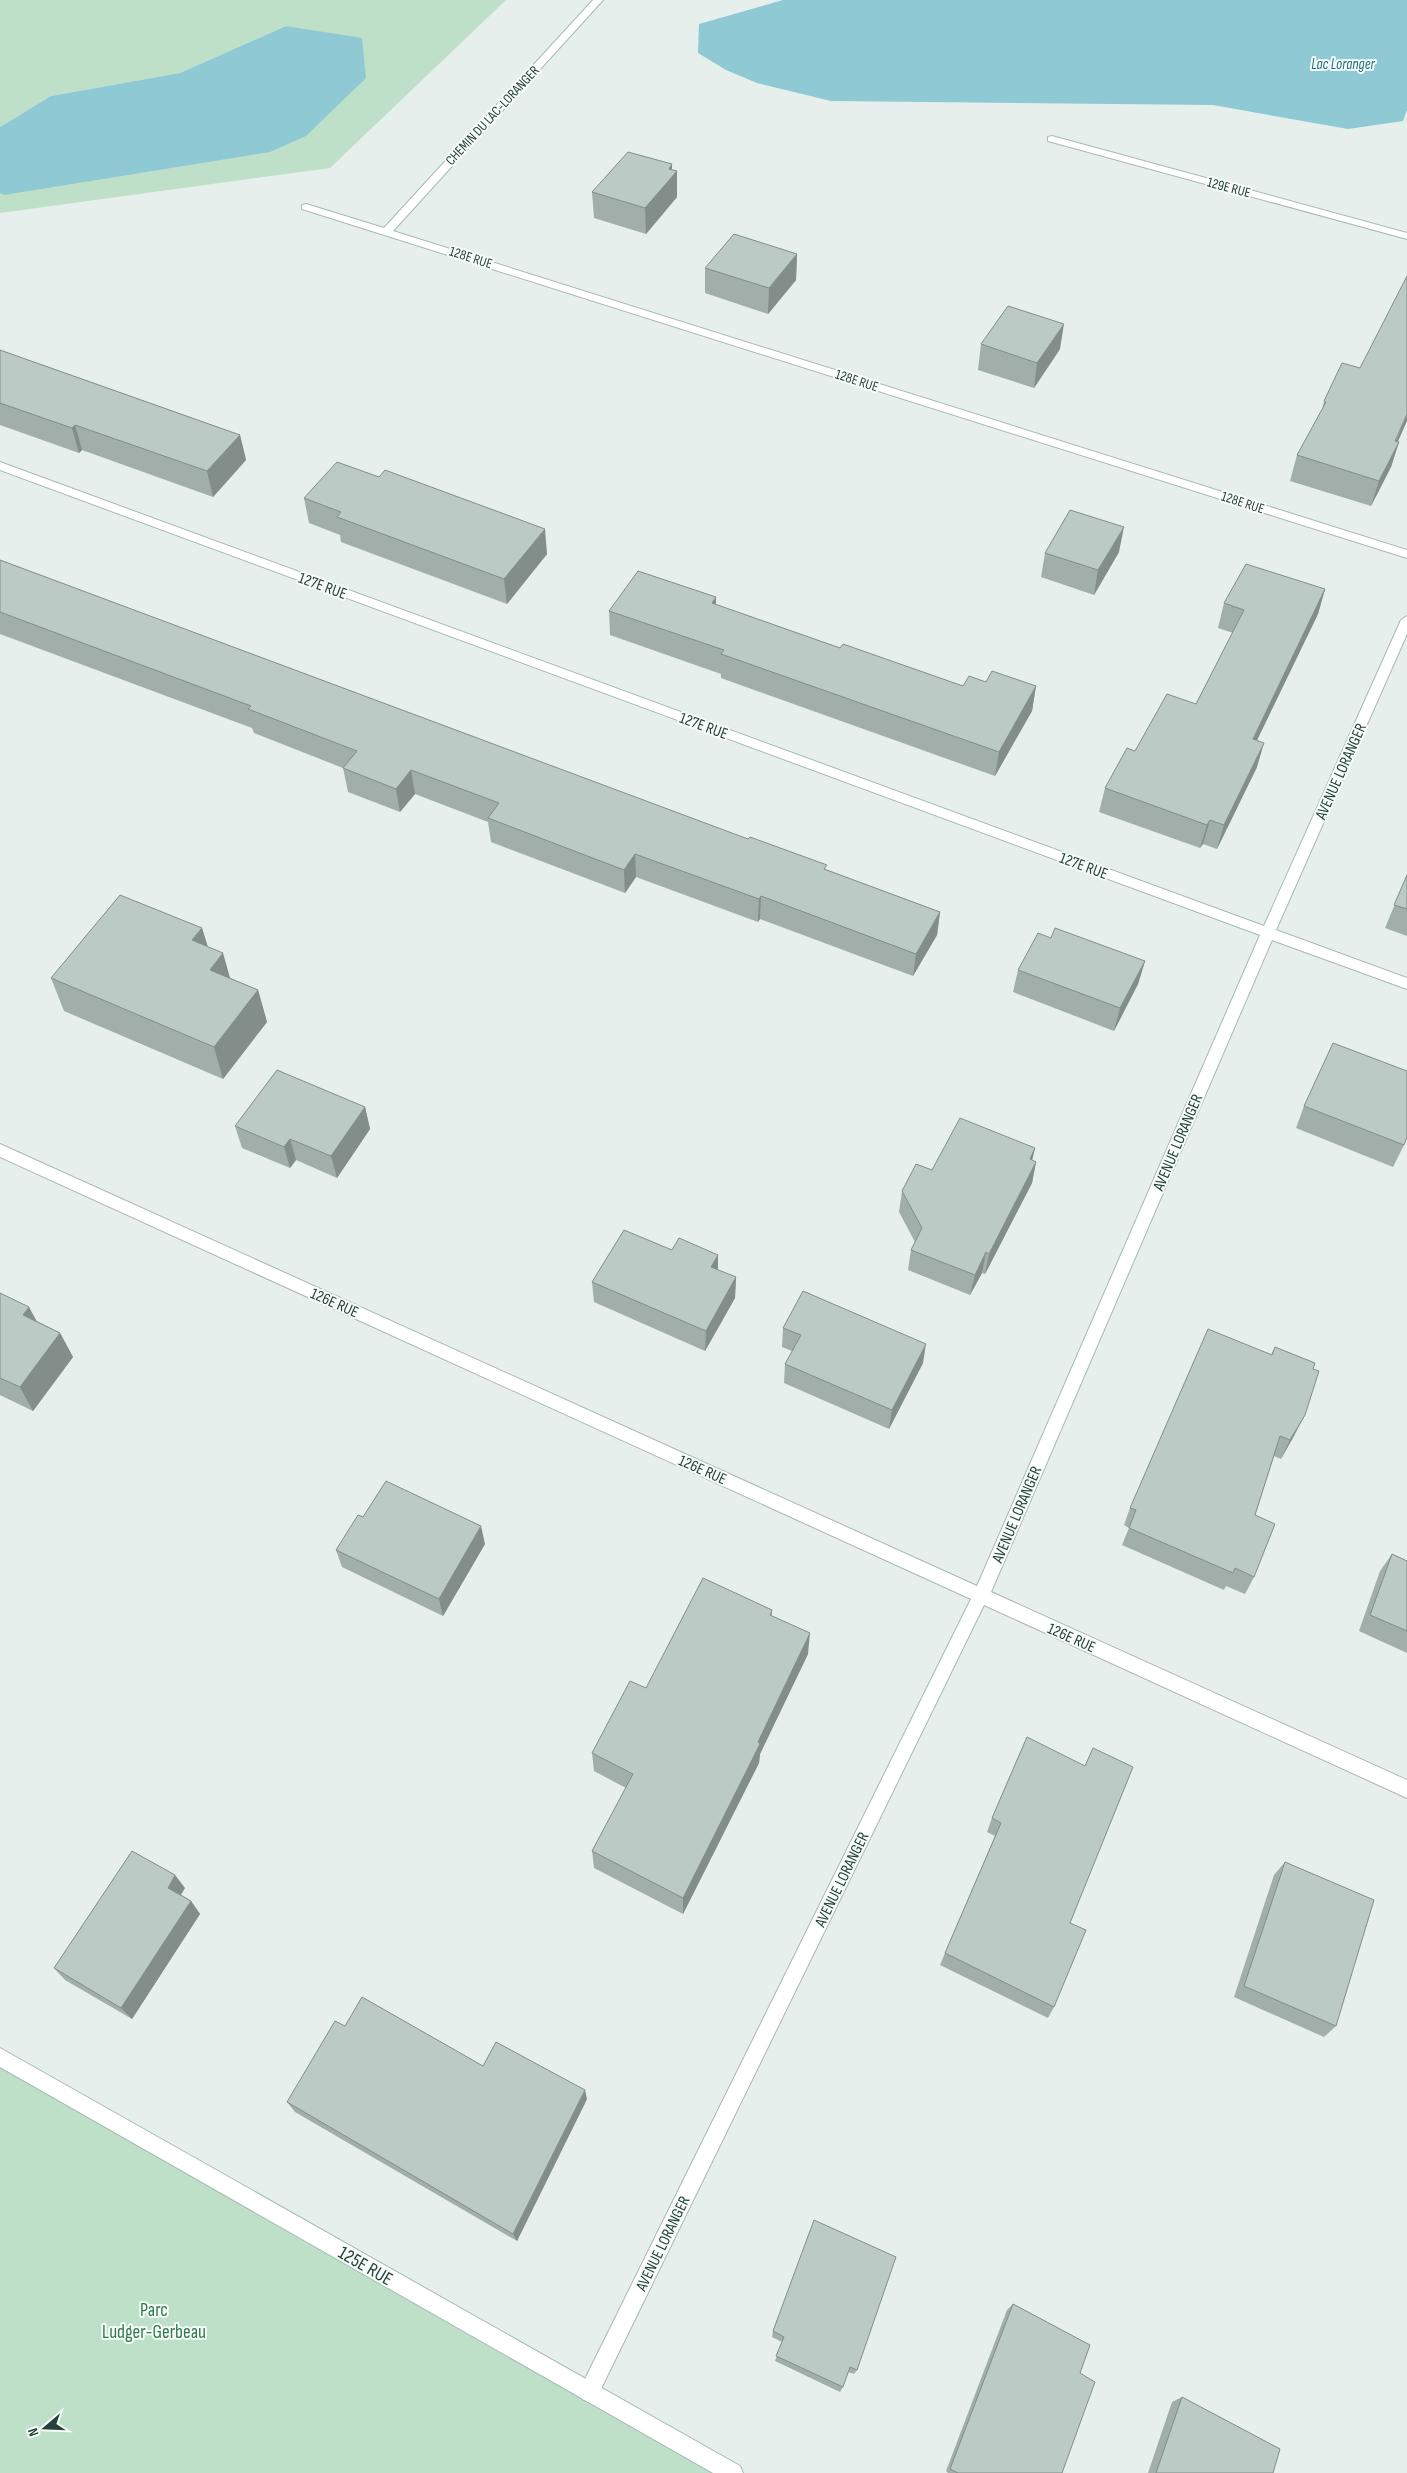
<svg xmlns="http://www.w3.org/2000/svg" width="1407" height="2473" font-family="'Sofia Sans Condensed',sans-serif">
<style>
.green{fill:#bfe0c8}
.water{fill:#8ec9d4}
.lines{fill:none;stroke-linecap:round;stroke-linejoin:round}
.minor-casing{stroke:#a8b8b2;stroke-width:2}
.secondary-casing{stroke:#a4bbb3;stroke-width:2}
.minor{fill:#fff;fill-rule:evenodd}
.secondary{fill:#fff;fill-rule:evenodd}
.wall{fill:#a1aea9}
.shaded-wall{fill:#838d89}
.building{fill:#bbcac4;stroke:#838d89}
.labels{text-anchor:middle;stroke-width:4;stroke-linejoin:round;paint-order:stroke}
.far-street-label{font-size:14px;fill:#24423a;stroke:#f7fbf9}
.far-water-label{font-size:15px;font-style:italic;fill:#1c6f80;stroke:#f7fbf9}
.street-label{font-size:16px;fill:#24423a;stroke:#f7fbf9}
.near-street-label{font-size:19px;fill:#24423a;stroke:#f7fbf9}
.near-park-label{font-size:19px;fill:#2d7a4b;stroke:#f7fbf9}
</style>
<rect width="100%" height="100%" fill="#e6efeb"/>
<g class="green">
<path d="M 0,0 L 506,0 L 330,168 L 0,213 L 0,193 L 4,195 L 362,39 L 286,26 L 180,73 L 51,96 L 0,127 Z"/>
<path d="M 0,2057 L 733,2473 L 0,2473 Z"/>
</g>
<g class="water">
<path d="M 783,0 L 1407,0 L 1407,110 L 1403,121 L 1348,129 L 1213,105 L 831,101 L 757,83 L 726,70 L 698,53 L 699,24 Z"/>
<path d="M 286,26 L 362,38 L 366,78 L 306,136 L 270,152 L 4,195 L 0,193 L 0,127 L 51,96 L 180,73 Z"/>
</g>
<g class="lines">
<defs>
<g id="minor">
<path d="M 593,0 L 603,0 L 393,231 L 1407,550 L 1407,558 L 302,209 L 302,205 L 306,204 L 384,228 Z"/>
<path d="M 1052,136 L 1407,233 L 1407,239 L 1048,141 L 1048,137 Z"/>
<path d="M 0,462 L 1264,926 L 1401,620 L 1407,616 L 1407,634 L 1276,930 L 1407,978 L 1407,989 L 1272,940 L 991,1592 L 1407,1780 L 1407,1798 L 984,1605 L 596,2399 L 589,2402 L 582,2399 L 579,2392 L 582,2385 L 971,1599 L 0,1157 L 0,1144 L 977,1586 L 1260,935 L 0,470 Z"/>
</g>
<path id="secondary" d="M 0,2048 L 740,2466 L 743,2473 L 713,2473 L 0,2067 Z"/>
</defs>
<use href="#minor" class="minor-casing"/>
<use href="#secondary" class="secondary-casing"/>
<use href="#minor" class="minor"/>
<use href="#secondary" class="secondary"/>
</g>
<g class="wall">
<path d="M 672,170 L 677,171 L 677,197 L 646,234 L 594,218 L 592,192 Z"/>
<path d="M 797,254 L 796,280 L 768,314 L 705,293 L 705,268 Z"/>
<path d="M 981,344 L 1060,349 L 1034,388 L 978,370 Z"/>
<path d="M 0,350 L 240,435 L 246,460 L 213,497 L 82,450 L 79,453 L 0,425 Z"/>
<path d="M 1324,401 L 1399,442 L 1391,467 L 1371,506 L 1290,481 L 1297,455 L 1322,410 Z"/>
<path d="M 379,477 L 547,554 L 507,604 L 341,542 L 340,535 L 309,523 L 304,498 Z"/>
<path d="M 1119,552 L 1094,595 L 1041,577 L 1045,553 Z"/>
<path d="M 0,560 L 827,870 L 940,912 L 937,935 L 913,976 L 760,919 L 758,922 L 636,877 L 625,893 L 491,842 L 488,822 L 415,794 L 400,812 L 348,792 L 343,768 L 254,733 L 252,728 L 0,634 Z"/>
<path d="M 1325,589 L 1318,614 L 1257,740 L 1257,767 L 1217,849 L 1203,844 L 1200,848 L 1099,812 L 1105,788 L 1135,751 L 1196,704 L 1233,633 L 1218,628 L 1224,603 Z"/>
<path d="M 716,605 L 840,648 L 963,686 L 986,682 L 1036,686 L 1032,711 L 995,776 L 721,678 L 721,674 L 610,635 L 609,611 Z"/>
<path d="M 1407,875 L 1407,936 L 1385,928 Z"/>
<path d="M 202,928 L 208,947 L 230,978 L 258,990 L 267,1022 L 223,1079 L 64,1011 L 51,978 Z"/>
<path d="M 1051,938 L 1145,961 L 1138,984 L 1114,1031 L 1013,992 L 1018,970 Z"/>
<path d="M 1304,1106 L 1404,1145 L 1393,1167 L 1296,1128 Z"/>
<path d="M 365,1107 L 370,1129 L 337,1178 L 296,1160 L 290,1168 L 242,1148 L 235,1126 Z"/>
<path d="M 1035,1148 L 1032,1160 L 1036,1162 L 1032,1183 L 985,1274 L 982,1273 L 970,1295 L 908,1270 L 911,1250 L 915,1242 L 899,1212 L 902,1191 L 932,1170 Z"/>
<path d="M 672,1250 L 718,1255 L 718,1270 L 736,1277 L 735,1298 L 705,1351 L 594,1302 L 592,1282 Z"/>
<path d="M 0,1293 L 37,1321 L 60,1333 L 73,1357 L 33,1411 L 0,1395 Z"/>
<path d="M 783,1328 L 923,1363 L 889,1429 L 784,1383 L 785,1364 L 792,1351 L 782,1347 Z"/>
<path d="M 1275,1347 L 1295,1434 L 1281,1459 L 1274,1456 L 1255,1515 L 1254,1577 L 1245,1594 L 1226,1586 L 1224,1590 L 1122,1545 L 1129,1528 L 1124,1525 L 1130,1508 L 1271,1355 Z"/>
<path d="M 363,1517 L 485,1544 L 443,1616 L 342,1567 L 336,1550 Z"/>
<path d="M 1392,1554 L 1407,1561 L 1407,1653 L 1359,1631 L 1380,1571 Z"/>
<path d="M 772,1610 L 772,1616 L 808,1654 L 760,1754 L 759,1763 L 683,1914 L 594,1868 L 592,1851 L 626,1788 L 594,1771 L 592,1753 L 646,1688 Z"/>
<path d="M 1027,1737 L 1070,1923 L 1054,2007 L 1048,2018 L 940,1965 L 945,1953 L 995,1836 L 987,1832 L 992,1818 Z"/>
<path d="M 1285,1862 L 1336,2026 L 1324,2037 L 1234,1997 L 1274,1875 Z"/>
<path d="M 185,1888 L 181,1895 L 191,1901 L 200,1914 L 132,2019 L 65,1980 L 54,1968 Z"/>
<path d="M 345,2026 L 483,2066 L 587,2099 L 517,2241 L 295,2112 L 287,2102 Z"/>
<path d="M 1013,2304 L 1080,2373 L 1062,2473 L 948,2473 L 946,2471 L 1007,2310 Z"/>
<path d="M 773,2331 L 857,2370 L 854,2374 L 848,2372 L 843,2387 L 840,2392 L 775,2361 L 782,2342 L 772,2337 Z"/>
<path d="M 1182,2397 L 1273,2473 L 1148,2473 L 1172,2402 Z"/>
</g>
<g class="shaded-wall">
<path d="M 672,164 L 672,176 L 677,171 L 677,197 L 646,234 L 645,208 L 669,169 Z"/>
<path d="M 797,254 L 796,280 L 768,314 L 769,288 Z"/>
<path d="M 1064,324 L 1060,349 L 1034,388 L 1037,363 Z"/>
<path d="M 1407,414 L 1407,421 L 1392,455 L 1399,442 L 1391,467 L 1371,506 L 1379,481 Z"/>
<path d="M 75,425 L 82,450 L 79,453 L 72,428 Z"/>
<path d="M 240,435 L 246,460 L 213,497 L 207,471 Z"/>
<path d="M 1124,527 L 1119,552 L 1094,595 L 1098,570 Z"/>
<path d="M 545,529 L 547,554 L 507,604 L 504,579 Z"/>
<path d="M 1325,589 L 1318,614 L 1246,763 L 1253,739 Z"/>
<path d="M 716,597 L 716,622 L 712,603 Z"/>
<path d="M 1036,686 L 1032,711 L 995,776 L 999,752 Z"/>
<path d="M 1264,743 L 1257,767 L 1217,849 L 1224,825 Z"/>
<path d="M 411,770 L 415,794 L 400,812 L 396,789 Z"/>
<path d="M 1210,820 L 1203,844 L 1200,848 L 1207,825 Z"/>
<path d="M 635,854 L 636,877 L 625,893 L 624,870 Z"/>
<path d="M 761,896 L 760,919 L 758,922 L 759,899 Z"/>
<path d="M 940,912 L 937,935 L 913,976 L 916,954 Z"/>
<path d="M 202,928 L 212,961 L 192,940 Z"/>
<path d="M 223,953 L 232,985 L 210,970 Z"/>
<path d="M 1145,961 L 1138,984 L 1114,1031 L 1120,1008 Z"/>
<path d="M 258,990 L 267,1022 L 223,1079 L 214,1047 Z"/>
<path d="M 365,1107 L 370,1129 L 337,1178 L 331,1156 Z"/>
<path d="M 290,1139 L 296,1160 L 290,1168 L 284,1147 Z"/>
<path d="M 1035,1148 L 1030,1169 L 1030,1159 Z"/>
<path d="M 1036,1162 L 1032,1183 L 985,1274 L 989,1254 Z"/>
<path d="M 986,1252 L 982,1273 L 970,1295 L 975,1275 Z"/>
<path d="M 718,1255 L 718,1275 L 711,1267 Z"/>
<path d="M 736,1277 L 735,1298 L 705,1351 L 706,1331 Z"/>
<path d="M 29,1307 L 42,1331 L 23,1315 Z"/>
<path d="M 60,1333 L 73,1357 L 33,1411 L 20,1387 Z"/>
<path d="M 926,1344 L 923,1363 L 889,1429 L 892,1410 Z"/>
<path d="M 1305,1415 L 1295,1434 L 1281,1459 L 1290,1440 Z"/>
<path d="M 481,1526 L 485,1544 L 443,1616 L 439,1599 Z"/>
<path d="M 810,1633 L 808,1654 L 760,1754 L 759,1763 L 683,1914 L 683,1898 Z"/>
<path d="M 175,1875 L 185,1888 L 177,1900 L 168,1888 Z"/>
<path d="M 191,1901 L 200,1914 L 132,2019 L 121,2008 Z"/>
<path d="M 585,2090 L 587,2099 L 517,2241 L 513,2234 Z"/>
</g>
<g class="building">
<path d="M 628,152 L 672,164 L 669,169 L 677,171 L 645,208 L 592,192 Z"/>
<path d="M 734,234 L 797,254 L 769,288 L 705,268 Z"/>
<path d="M 1407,276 L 1407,414 L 1395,441 L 1399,442 L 1379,481 L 1297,455 L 1326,402 L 1324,401 L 1342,363 L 1360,368 Z"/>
<path d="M 1008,306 L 1064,324 L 1037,363 L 981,344 Z"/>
<path d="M 0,350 L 240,435 L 207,471 L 75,425 L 72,428 L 0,403 Z"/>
<path d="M 337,462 L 379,477 L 385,470 L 545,529 L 504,579 L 337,517 L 341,512 L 304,498 Z"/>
<path d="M 1070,510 L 1124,527 L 1098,570 L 1045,553 Z"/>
<path d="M 0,560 L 748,839 L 750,837 L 827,865 L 824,869 L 940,912 L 916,954 L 761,896 L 759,899 L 635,854 L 624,870 L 488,818 L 499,803 L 411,770 L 396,789 L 343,768 L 357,751 L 248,709 L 251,706 L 0,612 Z"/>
<path d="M 1246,564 L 1325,589 L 1253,739 L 1264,743 L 1224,825 L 1210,820 L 1207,825 L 1105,788 L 1127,748 L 1135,751 L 1167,694 L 1196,704 L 1244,610 L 1224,603 Z"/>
<path d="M 638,571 L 716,597 L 712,603 L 840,648 L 843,644 L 963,686 L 969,676 L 986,682 L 992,671 L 1036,686 L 999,752 L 721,654 L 724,650 L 609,611 Z"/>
<path d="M 1407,875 L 1407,909 L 1394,905 Z"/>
<path d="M 120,895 L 202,928 L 192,940 L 223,953 L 210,970 L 258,990 L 214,1047 L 51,978 Z"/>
<path d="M 1055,928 L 1145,961 L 1120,1008 L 1018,970 L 1038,933 L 1051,938 Z"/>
<path d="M 1333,1043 L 1407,1071 L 1407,1137 L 1404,1145 L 1304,1106 Z"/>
<path d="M 277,1070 L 365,1107 L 331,1156 L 290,1139 L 284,1147 L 235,1126 Z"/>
<path d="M 960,1118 L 1035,1148 L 1030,1159 L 1036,1162 L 989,1254 L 986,1252 L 975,1275 L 911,1250 L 922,1228 L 902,1191 L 916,1164 L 932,1170 Z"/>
<path d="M 624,1230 L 672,1250 L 679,1238 L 718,1255 L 711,1267 L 736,1277 L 706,1331 L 592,1282 Z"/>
<path d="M 803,1291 L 926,1344 L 892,1410 L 785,1364 L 801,1335 L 783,1328 Z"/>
<path d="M 0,1293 L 29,1307 L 23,1315 L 60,1333 L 20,1387 L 0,1378 Z"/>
<path d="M 1208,1329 L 1272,1355 L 1275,1347 L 1315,1363 L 1313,1369 L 1319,1371 L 1305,1415 L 1290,1440 L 1280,1436 L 1255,1515 L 1275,1524 L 1254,1577 L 1235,1568 L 1233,1573 L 1129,1528 L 1136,1510 L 1130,1508 Z"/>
<path d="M 386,1481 L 481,1526 L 439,1599 L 336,1550 L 358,1515 L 363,1517 Z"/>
<path d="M 1392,1554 L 1407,1561 L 1407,1631 L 1370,1615 Z"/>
<path d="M 703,1578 L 772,1610 L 770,1615 L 810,1633 L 758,1742 L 760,1744 L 683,1898 L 592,1851 L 633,1774 L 592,1753 L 630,1681 L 646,1688 Z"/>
<path d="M 1027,1737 L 1085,1766 L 1093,1748 L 1133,1767 L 1070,1923 L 1086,1930 L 1054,2007 L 945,1953 L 1001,1823 L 992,1818 Z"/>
<path d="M 132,1851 L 175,1875 L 168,1888 L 191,1901 L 121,2008 L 54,1968 Z"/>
<path d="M 1285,1862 L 1374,1900 L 1336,2026 L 1244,1986 Z"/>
<path d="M 362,1997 L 483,2066 L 496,2042 L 585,2090 L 513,2234 L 287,2102 L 335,2021 L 345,2026 Z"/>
<path d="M 814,2220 L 896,2257 L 857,2370 L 850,2367 L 843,2387 L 776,2356 L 784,2337 L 773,2331 Z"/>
<path d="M 1013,2304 L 1090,2345 L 1080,2373 L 1095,2382 L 1062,2473 L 958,2473 L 950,2469 Z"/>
<path d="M 1182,2397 L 1280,2449 L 1273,2473 L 1156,2473 Z"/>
</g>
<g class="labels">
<g class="far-street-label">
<text transform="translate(492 115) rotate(-47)" y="5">CHEMIN DU LAC-LORANGER</text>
<text transform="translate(1229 187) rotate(15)" y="5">129E RUE</text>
<text transform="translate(471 257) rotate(18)" y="5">128E RUE</text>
<text transform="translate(857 380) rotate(18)" y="5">128E RUE</text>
<text transform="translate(1243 502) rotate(18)" y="5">128E RUE</text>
</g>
<g class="far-water-label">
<text x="1343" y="69">Lac Loranger</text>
</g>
<g class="street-label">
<text transform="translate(323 585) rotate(20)" y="6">127E RUE</text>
<text transform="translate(704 725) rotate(20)" y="6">127E RUE</text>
<text transform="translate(1340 771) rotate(-66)" y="6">AVENUE LORANGER</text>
<text transform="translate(1084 865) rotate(20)" y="6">127E RUE</text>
<text transform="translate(1177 1142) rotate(-67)" y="6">AVENUE LORANGER</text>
<text transform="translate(335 1302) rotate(24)" y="6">126E RUE</text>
<text transform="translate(703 1469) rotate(24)" y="6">126E RUE</text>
<text transform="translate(1016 1514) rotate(-67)" y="6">AVENUE LORANGER</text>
<text transform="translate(1072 1637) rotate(24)" y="6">126E RUE</text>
<text transform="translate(841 1879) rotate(-64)" y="6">AVENUE LORANGER</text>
<text transform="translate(662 2243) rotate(-64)" y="6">AVENUE LORANGER</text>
</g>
<g class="near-street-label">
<text transform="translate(366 2265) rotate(30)" y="7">125E RUE</text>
</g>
<g class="near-park-label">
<text x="154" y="2316">Parc<tspan x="154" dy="22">Ludger-Gerbeau</tspan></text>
</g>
</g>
<g transform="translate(45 2428) rotate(251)" stroke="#f7fbf9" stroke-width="4" paint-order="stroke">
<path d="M0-4L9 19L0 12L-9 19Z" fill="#24423a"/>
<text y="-8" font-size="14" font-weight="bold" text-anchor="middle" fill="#24423a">N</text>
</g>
</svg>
